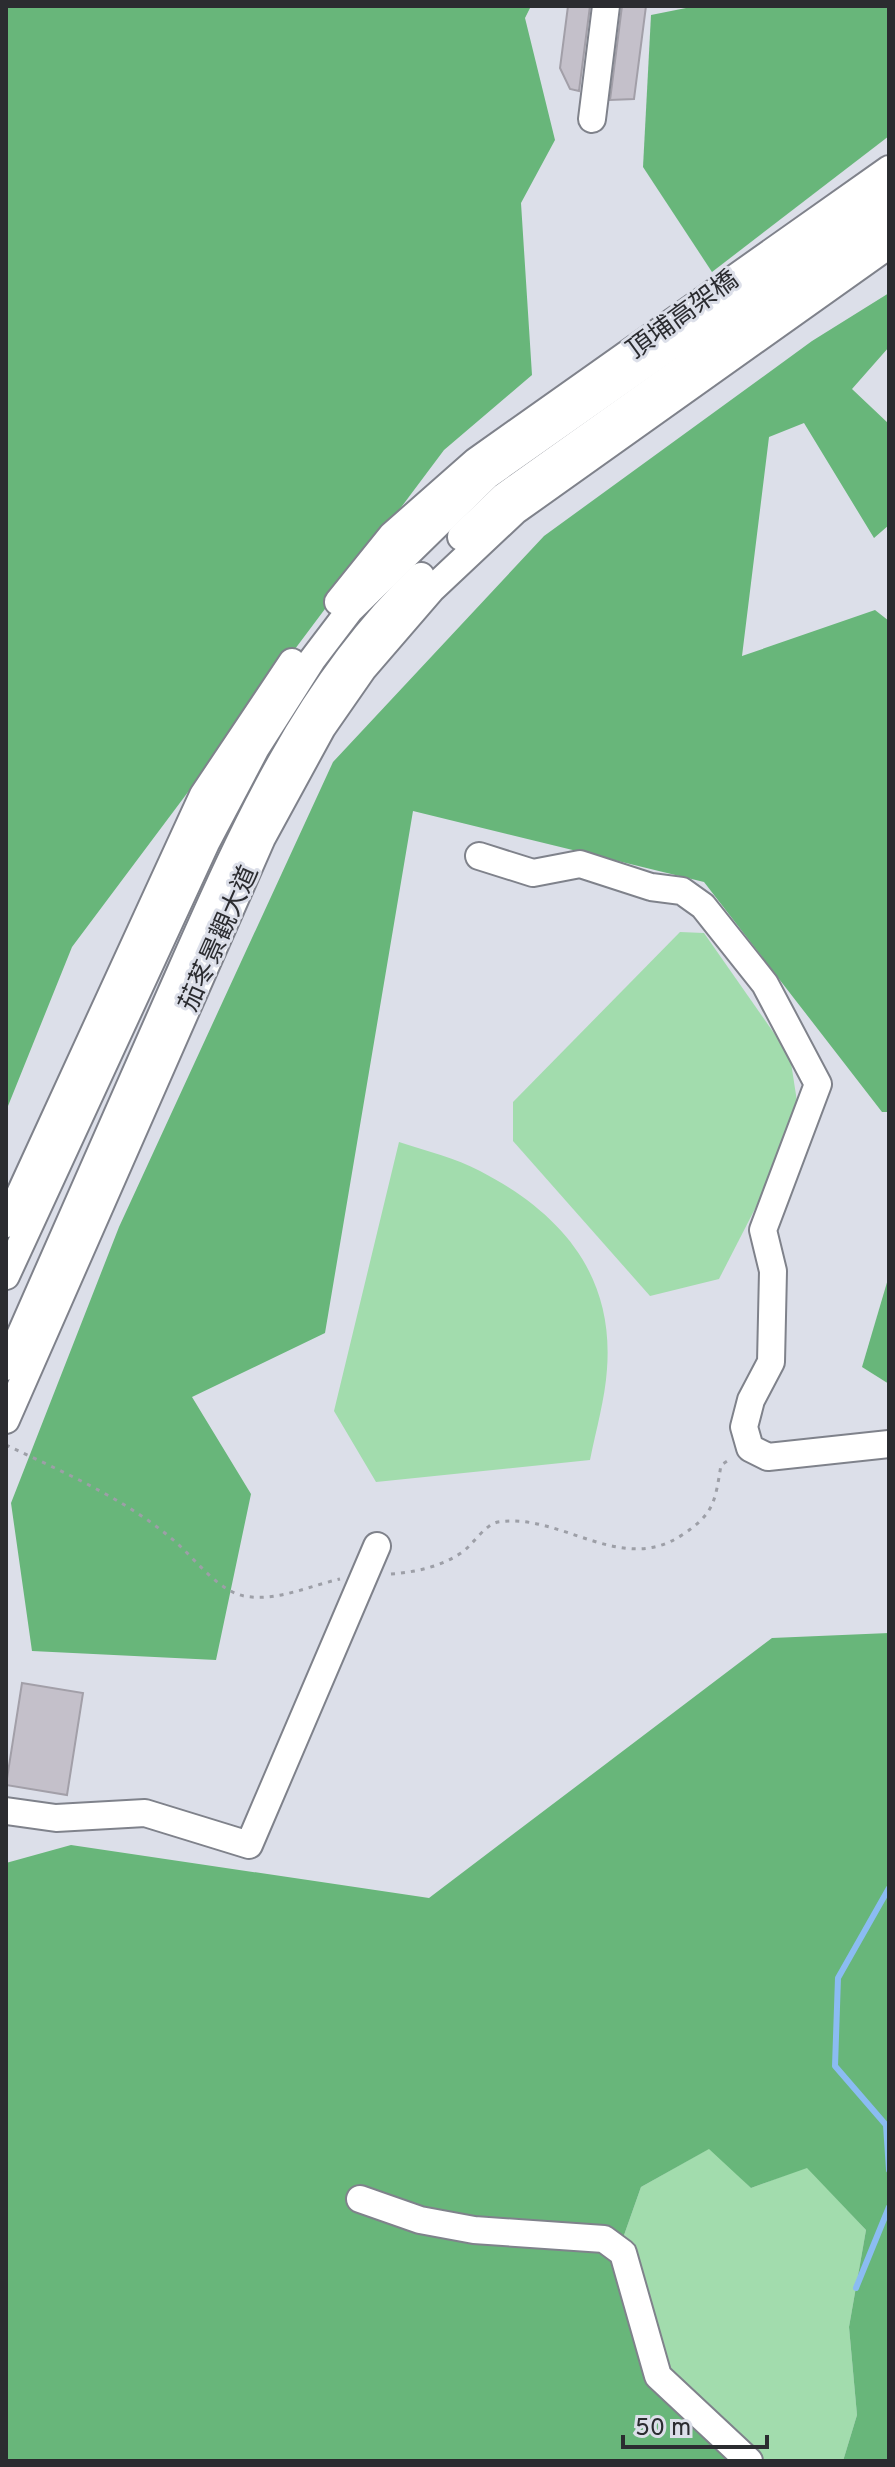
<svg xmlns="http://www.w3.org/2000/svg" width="895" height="2467" font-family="Overpass,'Noto Sans TC',sans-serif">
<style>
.green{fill:#a2dcad}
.forest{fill:#68b67a}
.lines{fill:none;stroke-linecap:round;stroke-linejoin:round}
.stream{stroke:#8bbcf2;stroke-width:6}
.building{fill:#c4c0ca;stroke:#a29fa8;stroke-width:2}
.minor-casing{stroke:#7f828b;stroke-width:30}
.path{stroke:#9d9fa7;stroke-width:3;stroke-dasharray:4 6;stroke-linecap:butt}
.minor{stroke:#fff;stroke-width:26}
.labels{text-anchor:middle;stroke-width:6;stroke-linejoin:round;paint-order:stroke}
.street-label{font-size:26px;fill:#2b2c30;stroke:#dcdfe9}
</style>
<rect width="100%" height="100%" fill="#dcdfe9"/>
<g class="green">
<path d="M 680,932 L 704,933 L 790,1056 L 800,1121 L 719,1279 L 650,1296 L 513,1141 L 513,1102 Z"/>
<path d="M 399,1142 C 426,1151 456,1158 480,1171 C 561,1213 614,1274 607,1369 C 605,1399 596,1430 590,1460 L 376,1482 L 334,1411 Z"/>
<path d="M 710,2148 L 751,2188 L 807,2167 L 866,2230 L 849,2327 L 857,2415 L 843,2461 L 763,2461 L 655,2360 L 617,2255 L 641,2187 Z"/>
</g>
<g class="forest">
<path d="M 6,6 L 531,6 L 525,18 L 555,140 L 521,203 L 532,375 L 444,450 L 72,947 L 6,1111 Z"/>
<path d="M 696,6 L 889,6 L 889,136 L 712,272 L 643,167 L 651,15 Z"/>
<path d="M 889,293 L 889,347 L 852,389 L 889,424 L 889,525 L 874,538 L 804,423 L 769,437 L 742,656 L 875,610 L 889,621 L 889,1112 L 882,1112 L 704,882 L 413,811 L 325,1333 L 192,1397 L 251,1494 L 216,1660 L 32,1651 L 11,1503 L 119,1227 L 333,762 L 544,536 L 812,341 Z"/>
<path d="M 888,1279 L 889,1279 L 889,1384 L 862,1367 Z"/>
<path d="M 889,1633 L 889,2461 L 843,2461 L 857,2415 L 849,2327 L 866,2230 L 807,2168 L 751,2188 L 709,2149 L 641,2187 L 617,2255 L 655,2360 L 763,2461 L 6,2461 L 6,1863 L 71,1845 L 429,1898 L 772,1638 Z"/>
</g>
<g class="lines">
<g class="stream">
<path d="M 889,1888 L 838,1978 L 835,2066 L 886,2125 L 889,2170"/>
<path d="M 856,2288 L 889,2207"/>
</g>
</g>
<g class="building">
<path d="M 568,6 L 590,6 L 579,91 L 570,89 L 560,68 Z"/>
<path d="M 622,6 L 646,6 L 634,99 L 610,100 Z"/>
<path d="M 22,1683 L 83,1693 L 67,1795 L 6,1785 Z"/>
</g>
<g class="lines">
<defs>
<g id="minor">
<path d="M 592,119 L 606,6"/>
<path d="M 461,537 L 504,496 L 889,222"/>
<path d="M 338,602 L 392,535 L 476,461 L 889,169"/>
<path d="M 479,856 L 533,873 L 580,864 L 651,887 L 682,891 L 703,906 L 765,984 L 818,1084 L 763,1230 L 773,1271 L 771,1362 L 751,1400 L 744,1427 L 750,1448 L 768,1457 L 889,1444"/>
<path d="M 6,1224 L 203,795 L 292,662"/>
<path d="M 6,1276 L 206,843 L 256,748 L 312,660 L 350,610 L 488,475 L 889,193"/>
<path d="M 6,1367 C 61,1243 115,1119 170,995 C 236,846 301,690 421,576"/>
<path d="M 6,1420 L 262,838 L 322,728 L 363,669 L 432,589 L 515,511 L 889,245"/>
<path d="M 6,1811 L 56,1818 L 145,1813 L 249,1845 L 377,1546"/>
<path d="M 360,2199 L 420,2220 L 474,2230 L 604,2239 L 623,2253 L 658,2376 L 749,2461"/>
</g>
</defs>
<use href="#minor" class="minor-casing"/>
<g class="path">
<path d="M 6,1445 C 65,1473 133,1502 181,1547 C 198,1563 220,1591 244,1596 C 276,1602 309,1586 340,1579"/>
<path d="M 391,1574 C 416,1572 440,1567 461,1553 C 473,1545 484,1525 498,1522 C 560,1512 621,1576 682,1535 C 714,1514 715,1502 721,1465 L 729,1460"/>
</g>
<use href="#minor" class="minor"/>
</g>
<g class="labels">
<g class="street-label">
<text transform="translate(682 314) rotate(-36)" y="9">頂埔高架橋</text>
<text transform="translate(218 938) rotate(-66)" y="9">茄苳景觀大道</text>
</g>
</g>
<rect width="895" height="2467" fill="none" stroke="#2b2c30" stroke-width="16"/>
<path d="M623 2435v12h144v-12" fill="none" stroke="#2b2c30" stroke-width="4"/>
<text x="635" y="2435" font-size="24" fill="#2b2c30" stroke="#dcdfe9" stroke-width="6" paint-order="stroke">50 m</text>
</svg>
